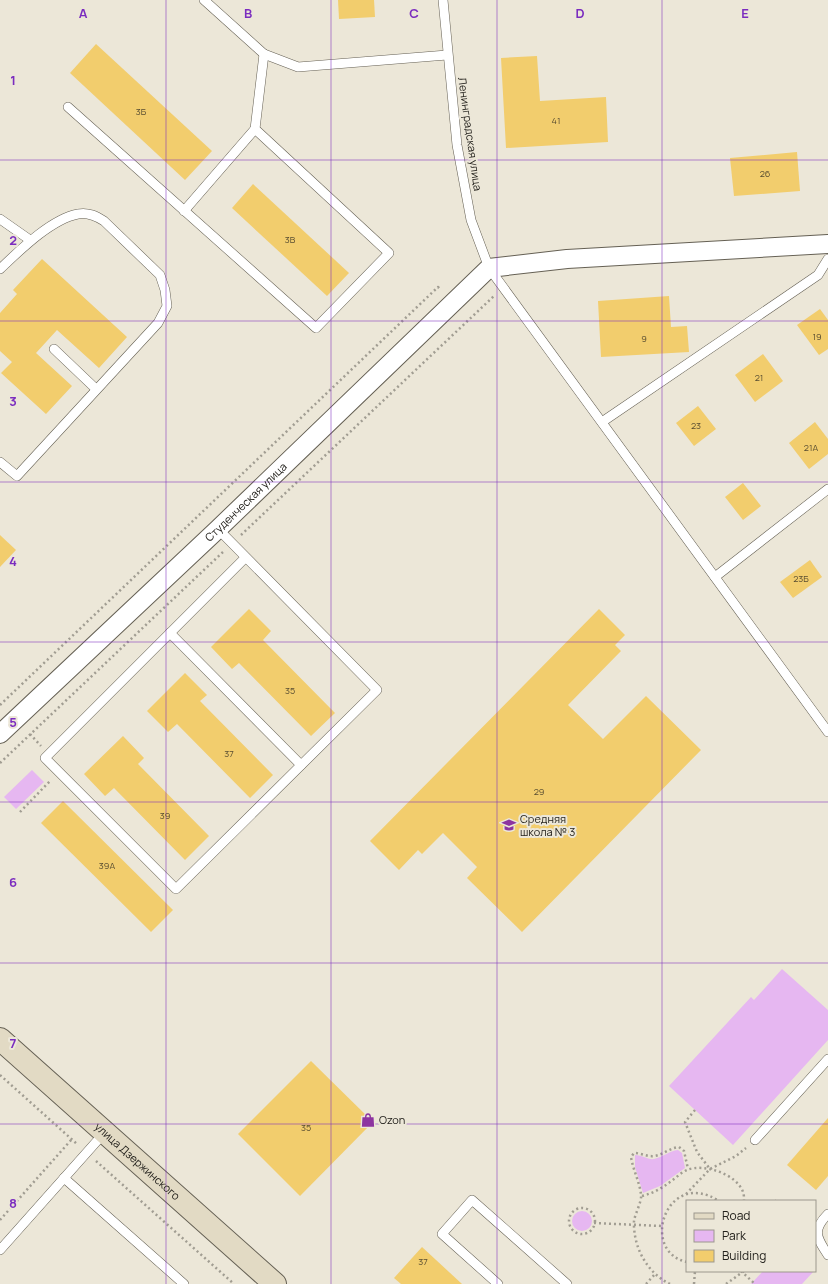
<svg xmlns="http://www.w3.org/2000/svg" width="828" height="1284" font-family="Manrope,sans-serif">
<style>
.green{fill:#e6b7f1}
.building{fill:#f2cd6d}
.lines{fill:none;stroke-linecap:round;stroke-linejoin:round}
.lane-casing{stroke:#656054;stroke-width:10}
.street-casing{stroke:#656054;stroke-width:20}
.secondary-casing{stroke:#656054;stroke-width:24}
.path{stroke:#a19d92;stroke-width:2.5;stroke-dasharray:2 3;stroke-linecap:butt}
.lane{stroke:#fff;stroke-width:9}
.street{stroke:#fff;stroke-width:18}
.secondary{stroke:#e2dac4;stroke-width:22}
.grid{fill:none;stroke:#7b2cbf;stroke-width:1;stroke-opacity:0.55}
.labels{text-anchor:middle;stroke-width:4;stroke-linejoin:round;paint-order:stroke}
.number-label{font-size:9px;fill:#584d31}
.street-label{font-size:11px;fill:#24221d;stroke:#ece7d8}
.poi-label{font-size:11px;fill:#24221d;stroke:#ece7d8;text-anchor:start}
.grid-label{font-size:13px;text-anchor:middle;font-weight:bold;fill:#7b2cbf;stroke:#ece7d8;stroke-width:4;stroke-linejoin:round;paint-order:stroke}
</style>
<rect width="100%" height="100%" fill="#ece7d8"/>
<g class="green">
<path d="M 32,770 L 44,782 L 16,809 L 4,797 Z"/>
<path d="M 782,969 L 828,1010 L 828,1040 L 733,1145 L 669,1086 L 751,997 L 754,1000 Z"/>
<path d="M 678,1150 L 682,1153 L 685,1168 L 660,1186 L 643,1193 L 635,1167 L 635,1155 C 642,1155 648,1160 654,1159 C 663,1157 669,1151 678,1150 Z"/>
<circle cx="582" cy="1221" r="10"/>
<path d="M 763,1271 L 814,1271 L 802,1284 L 751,1284 Z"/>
</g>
<g class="building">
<path d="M 338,0 L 374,0 L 375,17 L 339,19 Z"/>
<path d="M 96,44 L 212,151 L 185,180 L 70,73 Z"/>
<path d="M 537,56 L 540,101 L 606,97 L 608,142 L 506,148 L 501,58 Z"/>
<path d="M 797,152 L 800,191 L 734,196 L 730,158 Z"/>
<path d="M 253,184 L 349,273 L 327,296 L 232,208 Z"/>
<path d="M 42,259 L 127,337 L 99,368 L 57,330 L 36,353 L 72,386 L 46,414 L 1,373 L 12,362 L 0,351 L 0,313 L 17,294 L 13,290 Z"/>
<path d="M 669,296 L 671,327 L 687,326 L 689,352 L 601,357 L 598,301 Z"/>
<path d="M 820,309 L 828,320 L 828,349 L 819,355 L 797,325 Z"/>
<path d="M 763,354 L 783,381 L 755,402 L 735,375 Z"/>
<path d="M 698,406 L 716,429 L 694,446 L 676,423 Z"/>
<path d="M 815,422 L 828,439 L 828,454 L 809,469 L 789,443 Z"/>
<path d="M 743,483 L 761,506 L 743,520 L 725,497 Z"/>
<path d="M 0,535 L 16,550 L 0,567 Z"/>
<path d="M 810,560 L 822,577 L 793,598 L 780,582 Z"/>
<path d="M 249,609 L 271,631 L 263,640 L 335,713 L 311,736 L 239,663 L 232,669 L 211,647 Z"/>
<path d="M 599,609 L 625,635 L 615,645 L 621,651 L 568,705 L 603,739 L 646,696 L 701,750 L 522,932 L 467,878 L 477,867 L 443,833 L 422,854 L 418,850 L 399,870 L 370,841 Z"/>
<path d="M 185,673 L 207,695 L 200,701 L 273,775 L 250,798 L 177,724 L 168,732 L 147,711 Z"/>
<path d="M 123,736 L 144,758 L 138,764 L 209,836 L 185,860 L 114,788 L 105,796 L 84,774 Z"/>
<path d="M 63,801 L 173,910 L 151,932 L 41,823 Z"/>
<path d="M 311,1061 L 373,1122 L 300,1196 L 238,1134 Z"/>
<path d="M 828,1118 L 828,1176 L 816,1190 L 787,1165 Z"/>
<path d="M 422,1247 L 462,1284 L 401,1284 L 394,1278 Z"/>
</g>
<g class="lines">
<defs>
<g id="lane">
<path d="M 204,0 L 264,54 L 298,67 L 447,55"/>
<path d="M 443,0 L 457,145 L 471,220 L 489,268 L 828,732"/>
<path d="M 68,107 L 316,328 L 389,253 L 255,129 L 264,54"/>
<path d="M 184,211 L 255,129"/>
<path d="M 0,219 L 30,240"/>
<path d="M 0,269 C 19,251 51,219 78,214 C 88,212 96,216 104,221 L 160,275 L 165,290 L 167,306 L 158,323 L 17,476 L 0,462"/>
<path d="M 54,349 L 96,389"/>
<path d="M 602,422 L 818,275 L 828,259"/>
<path d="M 218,529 L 377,690 L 176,889 L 45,758 L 245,558"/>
<path d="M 715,577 L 828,489"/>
<path d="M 170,633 L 301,765"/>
<path d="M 755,1140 L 828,1059"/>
<path d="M 64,1178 L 184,1284"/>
<path d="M 828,1214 C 812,1230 816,1237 828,1255"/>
<path d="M 0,1250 L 105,1132"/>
<path d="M 498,1284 L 442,1234 L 472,1200 L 567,1284"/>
</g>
<g id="street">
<path id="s1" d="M 0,734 L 218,529 L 489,268 L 567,259 L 828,244"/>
</g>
<g id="secondary">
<path id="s2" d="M 0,1039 L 275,1284"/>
</g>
</defs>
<use href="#lane" class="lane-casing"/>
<use href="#street" class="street-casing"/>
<use href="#secondary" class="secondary-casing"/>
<g class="path">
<path d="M 241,535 L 494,296"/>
<path d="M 0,705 L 438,287 L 441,290"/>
<path d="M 30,734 L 41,746"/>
<path d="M 0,763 L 224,551"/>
<path d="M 20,812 L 50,781"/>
<path d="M 0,1075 L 77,1144"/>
<path d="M 695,1110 L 685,1122 L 697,1152 L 710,1169"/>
<path d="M 96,1161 L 234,1284"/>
<path d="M 686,1194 L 710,1169 L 736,1156 L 746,1148"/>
<path d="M 642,1196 C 654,1193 664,1187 674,1179 C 678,1176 682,1172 687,1170 C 703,1163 737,1174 743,1192 C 744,1194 744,1198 744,1201"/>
<path d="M 775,1201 L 776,1201"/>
<circle cx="582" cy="1221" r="13"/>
<path d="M 0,1220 L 72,1139"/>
<path d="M 594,1223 L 662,1226"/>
<path d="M 687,1262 C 639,1252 666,1167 719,1201"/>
<path d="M 741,1271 L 755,1284"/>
<path d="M 646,1284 L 655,1274"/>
<path d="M 670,1284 C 647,1273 633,1247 634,1221 C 635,1214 642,1201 641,1195 C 640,1183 633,1170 631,1157 L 634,1153 C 641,1153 648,1157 654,1156 C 663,1155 669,1148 679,1147 L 684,1151 L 688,1169"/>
<path d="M 694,1284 L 695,1271"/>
<path d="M 726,1284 L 744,1271"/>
</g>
<use href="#lane" class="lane"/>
<use href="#street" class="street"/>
<use href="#secondary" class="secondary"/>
</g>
<path class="grid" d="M 166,0 L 166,1284M 331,0 L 331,1284M 497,0 L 497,1284M 662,0 L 662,1284M 0,160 L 828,160M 0,321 L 828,321M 0,482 L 828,482M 0,642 L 828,642M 0,802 L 828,802M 0,963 L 828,963M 0,1124 L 828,1124"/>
<defs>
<symbol id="school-bare" viewBox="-9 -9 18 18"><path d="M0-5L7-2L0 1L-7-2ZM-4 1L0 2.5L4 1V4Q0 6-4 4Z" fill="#8d34a0" stroke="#ece7d8" stroke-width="2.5" paint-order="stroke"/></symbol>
<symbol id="shop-bare" viewBox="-9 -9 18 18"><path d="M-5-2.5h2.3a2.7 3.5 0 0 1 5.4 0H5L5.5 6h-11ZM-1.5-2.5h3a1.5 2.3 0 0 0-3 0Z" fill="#8d34a0" stroke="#ece7d8" stroke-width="2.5" paint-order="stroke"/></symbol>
</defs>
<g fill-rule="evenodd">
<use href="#school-bare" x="499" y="815" width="20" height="20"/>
<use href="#shop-bare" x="358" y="1110" width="20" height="20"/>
</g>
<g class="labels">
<g class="number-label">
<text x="141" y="115">3Б</text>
<text x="556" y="124">41</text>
<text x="765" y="177">26</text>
<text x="290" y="243">3В</text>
<text x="817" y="340">19</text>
<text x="644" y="342">9</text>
<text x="759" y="381">21</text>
<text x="696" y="429">23</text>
<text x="811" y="451">21А</text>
<text x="801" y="582">23Б</text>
<text x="290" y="694">35</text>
<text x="229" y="757">37</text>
<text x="539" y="795">29</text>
<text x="165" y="819">39</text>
<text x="107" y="869">39А</text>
<text x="306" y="1131">35</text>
<text x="423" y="1265">37</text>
</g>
<g class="street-label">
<text transform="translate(470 134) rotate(82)" y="4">Ленинградская улица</text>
<text dy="4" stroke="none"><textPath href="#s1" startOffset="338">Студенческая улица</textPath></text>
<text dy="4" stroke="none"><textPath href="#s2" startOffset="184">улица Дзержинского</textPath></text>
</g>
<g class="poi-label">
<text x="520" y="823">Средняя<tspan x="520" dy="13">школа № 3</tspan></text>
<text x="379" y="1124">Ozon</text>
</g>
</g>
<g class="grid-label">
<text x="83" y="18">A</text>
<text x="248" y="18">B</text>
<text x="414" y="18">C</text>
<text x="580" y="18">D</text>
<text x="745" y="18">E</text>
<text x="13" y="85">1</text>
<text x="13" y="245">2</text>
<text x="13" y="406">3</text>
<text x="13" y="566">4</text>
<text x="13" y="727">5</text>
<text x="13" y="887">6</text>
<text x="13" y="1048">7</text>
<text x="13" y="1208">8</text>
</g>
<rect x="686" y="1200" width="130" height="72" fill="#ece7d8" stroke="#9c988d"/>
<rect x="694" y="1213" width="20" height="6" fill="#e2dac4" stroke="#9c988d"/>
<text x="722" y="1220" font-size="12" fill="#24221d">Road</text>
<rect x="694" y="1230" width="20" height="12" fill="#e6b7f1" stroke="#9c988d"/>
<text x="722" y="1240" font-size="12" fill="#24221d">Park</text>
<rect x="694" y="1250" width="20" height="12" fill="#f2cd6d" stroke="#9c988d"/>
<text x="722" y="1260" font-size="12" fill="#24221d">Building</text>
</svg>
